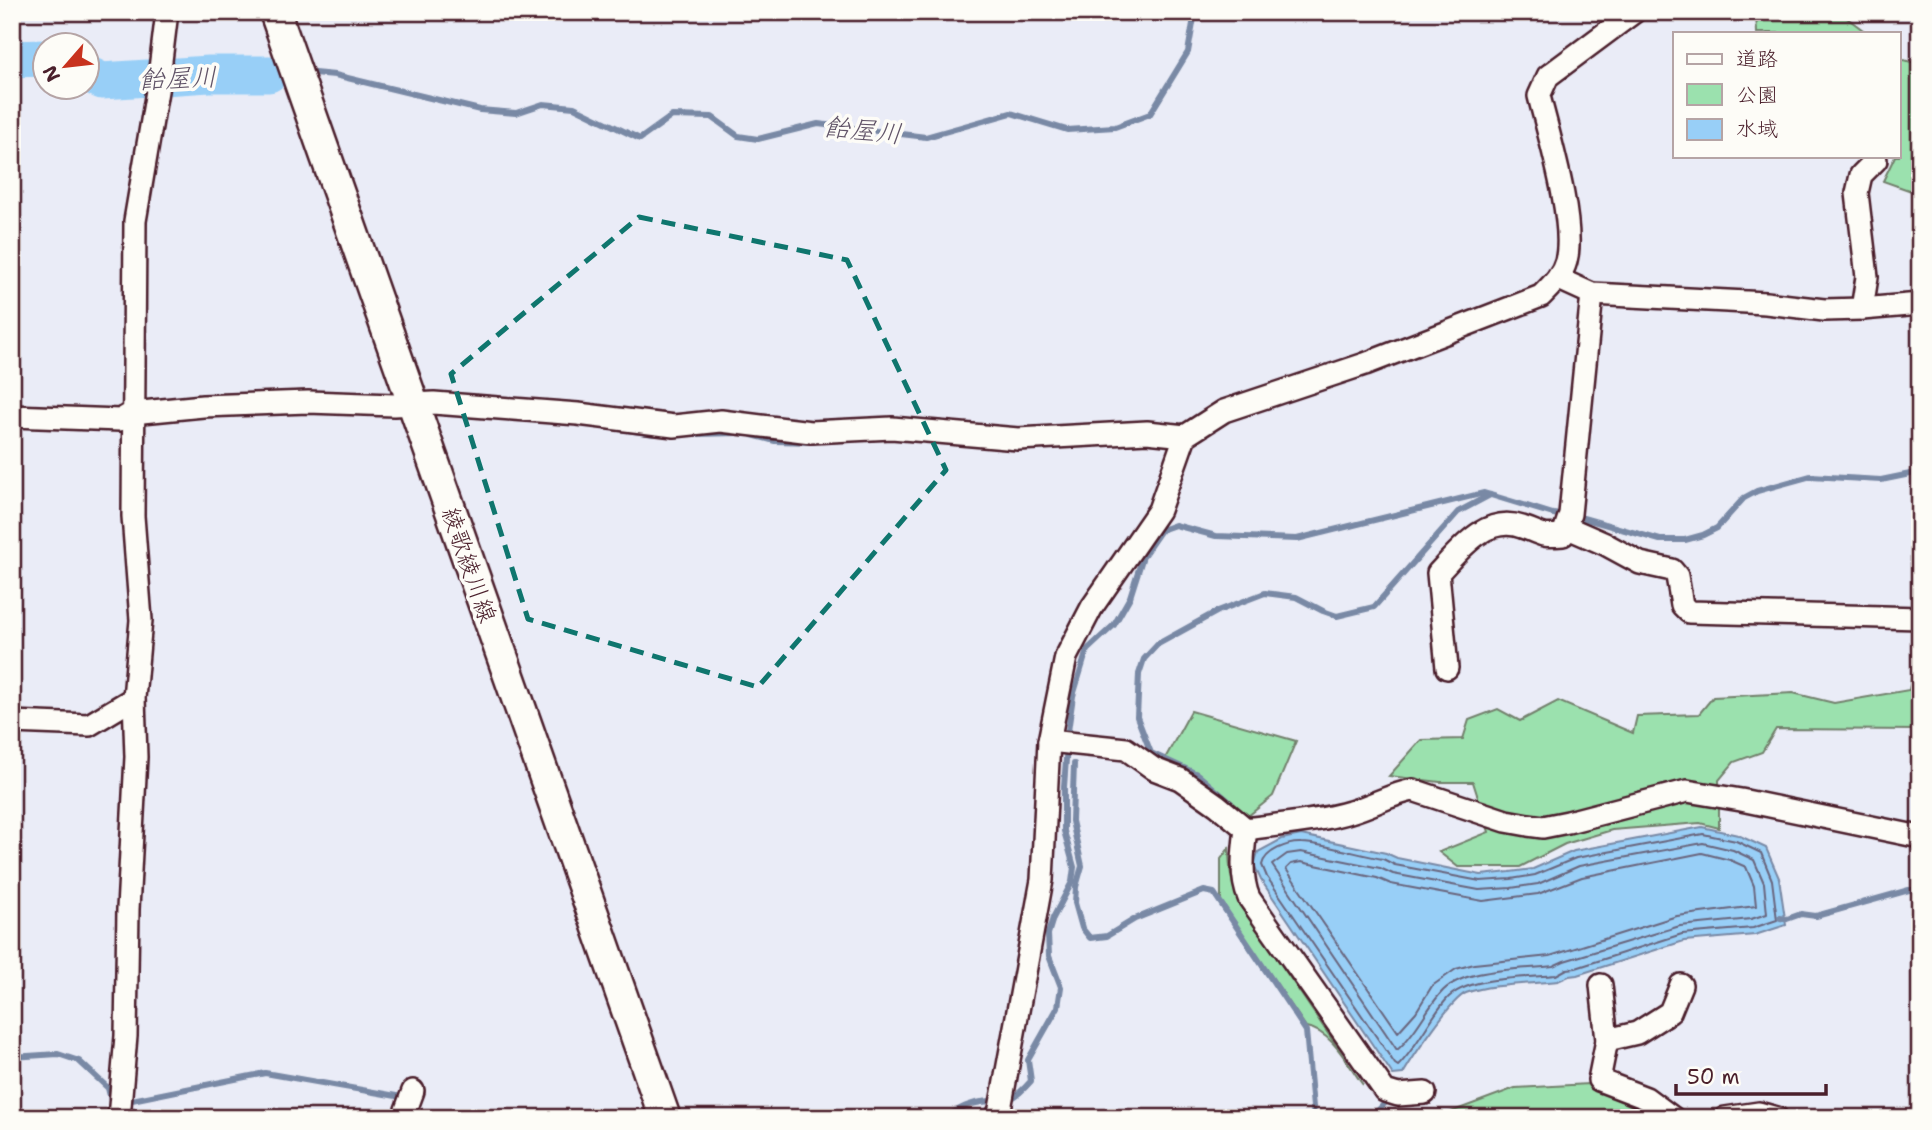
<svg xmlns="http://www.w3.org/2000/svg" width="1932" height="1130" font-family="'Shantell Sans','Klee One',sans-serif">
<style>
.green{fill:#9be1ae;stroke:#72806c;stroke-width:2}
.water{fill:#98cff7;stroke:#7989a5;stroke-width:2}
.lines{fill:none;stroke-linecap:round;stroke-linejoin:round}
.shore{stroke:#69657d;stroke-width:2}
.stream{stroke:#7989a5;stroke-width:6}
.river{stroke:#98cff7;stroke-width:37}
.street-casing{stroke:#4a1f2b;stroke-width:26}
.secondary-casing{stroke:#4a1f2b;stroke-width:35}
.street{stroke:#fdfcf7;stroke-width:21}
.secondary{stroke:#fdfcf7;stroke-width:30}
.marked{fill:none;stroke:#0f766e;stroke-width:5;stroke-dasharray:14 9;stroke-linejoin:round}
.labels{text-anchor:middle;stroke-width:7;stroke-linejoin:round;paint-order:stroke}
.street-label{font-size:24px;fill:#4a1f2b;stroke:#fdfcf7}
.water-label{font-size:26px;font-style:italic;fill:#615468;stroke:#fdfcf7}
</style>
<rect width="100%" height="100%" fill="#eaecf7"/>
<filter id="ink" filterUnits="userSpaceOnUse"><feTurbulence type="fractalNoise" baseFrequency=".0143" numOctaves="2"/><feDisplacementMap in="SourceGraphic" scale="14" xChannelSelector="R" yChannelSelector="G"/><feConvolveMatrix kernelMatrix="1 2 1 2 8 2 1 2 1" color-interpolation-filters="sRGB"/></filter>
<g filter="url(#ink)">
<g class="green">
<path d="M 1756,12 L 1839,12 L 1867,33 L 1757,33 Z"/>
<path d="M 1899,59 L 1920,64 L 1920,194 L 1883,181 L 1895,156 L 1899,156 Z"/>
<path d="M 1920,637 L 1920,730 L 1776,729 L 1762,752 L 1734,762 L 1719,780 L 1719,828 L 1700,823 L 1612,830 L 1565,844 L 1520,867 L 1458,867 L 1439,852 L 1489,832 L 1473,782 L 1440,782 L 1389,776 L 1421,740 L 1463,739 L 1469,720 L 1498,709 L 1520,721 L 1558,701 L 1633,733 L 1637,716 L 1699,714 L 1713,697 L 1793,693 L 1834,703 L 1909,690 Z"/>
<path d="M 1191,711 L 1296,741 L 1273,796 L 1248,816 L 1233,810 L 1194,775 L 1162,764 Z"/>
<path d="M 1229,848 C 1229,868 1231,886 1240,904 L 1363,1085 C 1348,1065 1332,1031 1306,1027 L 1221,902 L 1221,859 Z"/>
<path d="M 1589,1084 L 1625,1099 L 1647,1118 L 1435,1118 L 1515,1088 Z"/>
</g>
<path class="water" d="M 1702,827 L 1738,835 L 1766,848 L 1779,878 L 1786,925 L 1755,935 L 1684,941 L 1577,975 L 1569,976 L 1558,981 C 1533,984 1489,984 1466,993 C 1451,999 1413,1057 1403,1074 L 1393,1075 L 1261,880 L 1254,865 L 1258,852 L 1282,839 L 1301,835 L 1386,853 L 1397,858 L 1481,875 L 1510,872 L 1533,869 L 1574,851 Z"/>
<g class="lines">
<g class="shore">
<path d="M 1703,834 L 1736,841 L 1761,853 L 1772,880 L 1777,920 L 1753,928 L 1682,934 L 1576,968 L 1567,969 L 1556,975 C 1526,978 1466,976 1446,1000 C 1430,1018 1415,1050 1398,1066 L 1395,1064 L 1267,877 L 1262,865 C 1265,851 1288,842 1302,843 C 1325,844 1360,855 1383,859 L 1395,865 L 1480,881 L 1511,879 L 1535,875 L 1576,858 Z"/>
<path d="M 1703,843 L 1733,850 L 1754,860 L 1764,883 L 1767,914 L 1751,919 L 1680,926 L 1564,961 L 1553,966 C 1520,970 1462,967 1440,994 C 1425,1011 1415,1035 1397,1050 L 1272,865 L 1287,854 L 1301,852 L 1380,868 L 1393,874 L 1479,890 L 1511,888 L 1538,884 L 1579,866 Z"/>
<path d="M 1702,853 L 1730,860 L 1746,867 L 1754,886 L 1756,906 L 1677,916 L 1550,956 L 1474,964 L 1456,969 L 1432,986 L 1416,1012 L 1398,1032 L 1286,869 L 1291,864 L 1301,862 L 1377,878 L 1391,884 L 1483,901 L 1538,894 L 1582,877 Z"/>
</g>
<g class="stream">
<path d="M 314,73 L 335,75 L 480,110 L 516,113 L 543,104 L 574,107 L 640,139 L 672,116 L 712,117 L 738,136 L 758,139 L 818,124 L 926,137 L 1011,113 L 1067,130 L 1115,127 L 1150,114 L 1188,52 L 1195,12"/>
<path d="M 620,429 L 654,434"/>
<path d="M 696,434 L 738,433"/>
<path d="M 752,435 L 775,441 L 814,442"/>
<path d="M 1074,764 L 1072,821 L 1082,866 L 1076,887 L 1075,903 L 1082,928 L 1090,938 L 1107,936 L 1135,919 L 1204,891 L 1214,893 L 1306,1031 L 1314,1118"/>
<path d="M 1231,803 L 1197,774 L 1151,753 L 1137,717 L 1139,674 L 1144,659 L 1158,644 L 1218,611 L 1265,593 L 1296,597 L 1323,611 L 1337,616 L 1374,607 L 1458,512 L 1490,495"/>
<path d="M 1780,918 L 1787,919 L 1801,914 L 1816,916 L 1909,890 L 1920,890"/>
<path d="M 12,1057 L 58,1054 L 79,1061 L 108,1088 L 111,1100"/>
<path d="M 127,1101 L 265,1073 L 402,1097 L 406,1101"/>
<path d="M 943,1118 C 951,1114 960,1108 969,1105 C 1002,1094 1003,1113 1031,1081 L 1028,1060 L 1058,1007 L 1061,987 L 1049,956 L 1048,934 L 1053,918 L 1072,882 L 1074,867 L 1064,831 L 1064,787 L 1068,731 L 1073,696 L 1087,650 L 1114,625 L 1130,597 L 1143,556 L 1161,530 L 1175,525 L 1216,536 L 1297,539 L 1484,493 L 1553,514 L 1583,518 L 1660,540 L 1685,540 L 1703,535 L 1717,528 L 1744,498 L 1757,491 L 1811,476 L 1881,480 L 1920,472"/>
<path d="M 1371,1118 L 1385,1103"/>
</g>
<g class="river">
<path d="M 12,59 L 46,58"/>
<path d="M 88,74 L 102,81 L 209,74 L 269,74"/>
</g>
<defs>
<g id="street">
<path d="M 1559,279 L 1592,294 L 1766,303 L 1824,310 L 1862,309 L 1920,304"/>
<path d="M 1862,309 L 1867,277 L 1857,193 L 1861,175 L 1876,160"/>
<path d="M 12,416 L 120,420 L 132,413 L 203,406 L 308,402 L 394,405 L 434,403 L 578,414 L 674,426 L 721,421 L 811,432 L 892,428 L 1018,439 L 1147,432 L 1185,436"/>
<path d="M 1566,527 L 1605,544 L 1640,563 L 1672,570 L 1677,576 L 1682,605 L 1689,612 L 1920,618"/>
<path d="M 1447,668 L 1438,573 C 1460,550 1486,514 1522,527 C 1544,534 1538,537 1563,535 L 1570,514 L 1592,294"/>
<path d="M 12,722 L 89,725 L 134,698"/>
<path d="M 1049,741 L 1126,749 L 1154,769 L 1180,779 L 1217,805 L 1246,829 C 1280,824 1317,822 1350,812 C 1372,806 1391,794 1413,790 L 1506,821 L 1528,825 L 1543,827 L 1568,822 L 1687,791 L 1741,800 L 1920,837"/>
<path d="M 1246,829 C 1243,852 1240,877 1249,898 L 1385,1091 L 1398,1095 L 1425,1093"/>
<path d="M 1601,985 L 1607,1040 L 1599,1080 L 1646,1098 L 1673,1118"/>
<path d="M 1607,1040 L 1637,1033 L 1670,1012 L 1681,985"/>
<path d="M 119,1118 L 126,1036 L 128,909 L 136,757 L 134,698 L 141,620 L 133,516 L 135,221 L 158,85 L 167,12"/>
<path d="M 403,1118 L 413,1091"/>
<path d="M 996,1118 L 1000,1109 L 1042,880 L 1049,741 L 1066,657 L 1092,607 L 1159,510 L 1185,436 L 1224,411 L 1365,364 L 1541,296 C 1552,285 1562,276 1566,261 C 1576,224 1549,136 1539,96 L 1548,76 L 1634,12"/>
<path d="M 1725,1118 L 1759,1113 L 1777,1118"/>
</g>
<path id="secondary" d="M 275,12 L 665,1118"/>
</defs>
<use href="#street" class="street-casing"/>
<use href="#secondary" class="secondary-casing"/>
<use href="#street" class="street"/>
<use href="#secondary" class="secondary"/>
</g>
</g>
<path class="marked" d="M 639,217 L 847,260 L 946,470 L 758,687 L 528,619 L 451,374 Z"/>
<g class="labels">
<g class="street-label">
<text transform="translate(469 565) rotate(71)" y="8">綾歌綾川線</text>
</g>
<g class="water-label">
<text transform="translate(178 78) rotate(-2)" y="9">飴屋川</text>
<text transform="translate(863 130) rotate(6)" y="9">飴屋川</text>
</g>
</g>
<rect width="1932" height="1130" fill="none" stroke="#fdfcf7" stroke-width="42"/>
<rect x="21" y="21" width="1890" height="1088" fill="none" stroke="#4a1f2b" stroke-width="2.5" filter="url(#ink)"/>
<rect x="1673" y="32" width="228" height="126" fill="#fdfcf7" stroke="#b5a4a5" stroke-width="2"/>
<rect x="1687" y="54" width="35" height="10" fill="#fdfcf7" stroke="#b5a4a5" stroke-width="2"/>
<text x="1736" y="66" font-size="21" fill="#4a1f2b">道路</text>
<rect x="1687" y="84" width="35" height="21" fill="#9be1ae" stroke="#b5a4a5" stroke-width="2"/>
<text x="1736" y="102" font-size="21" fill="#4a1f2b">公園</text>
<rect x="1687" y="119" width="35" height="21" fill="#98cff7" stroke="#b5a4a5" stroke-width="2"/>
<text x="1736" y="136" font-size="21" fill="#4a1f2b">水域</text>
<g transform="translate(66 66) rotate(242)"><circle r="33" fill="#fdfcf7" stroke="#b5a4a5" stroke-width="2"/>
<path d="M0-5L12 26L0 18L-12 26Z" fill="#c8321e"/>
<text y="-10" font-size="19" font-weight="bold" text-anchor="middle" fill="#4a1f2b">N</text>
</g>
<path d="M1676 1084v10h150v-10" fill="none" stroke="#4a1f2b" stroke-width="3.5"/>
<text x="1687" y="1084" font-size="21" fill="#4a1f2b" stroke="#fdfcf7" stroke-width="5" paint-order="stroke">50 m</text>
</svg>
